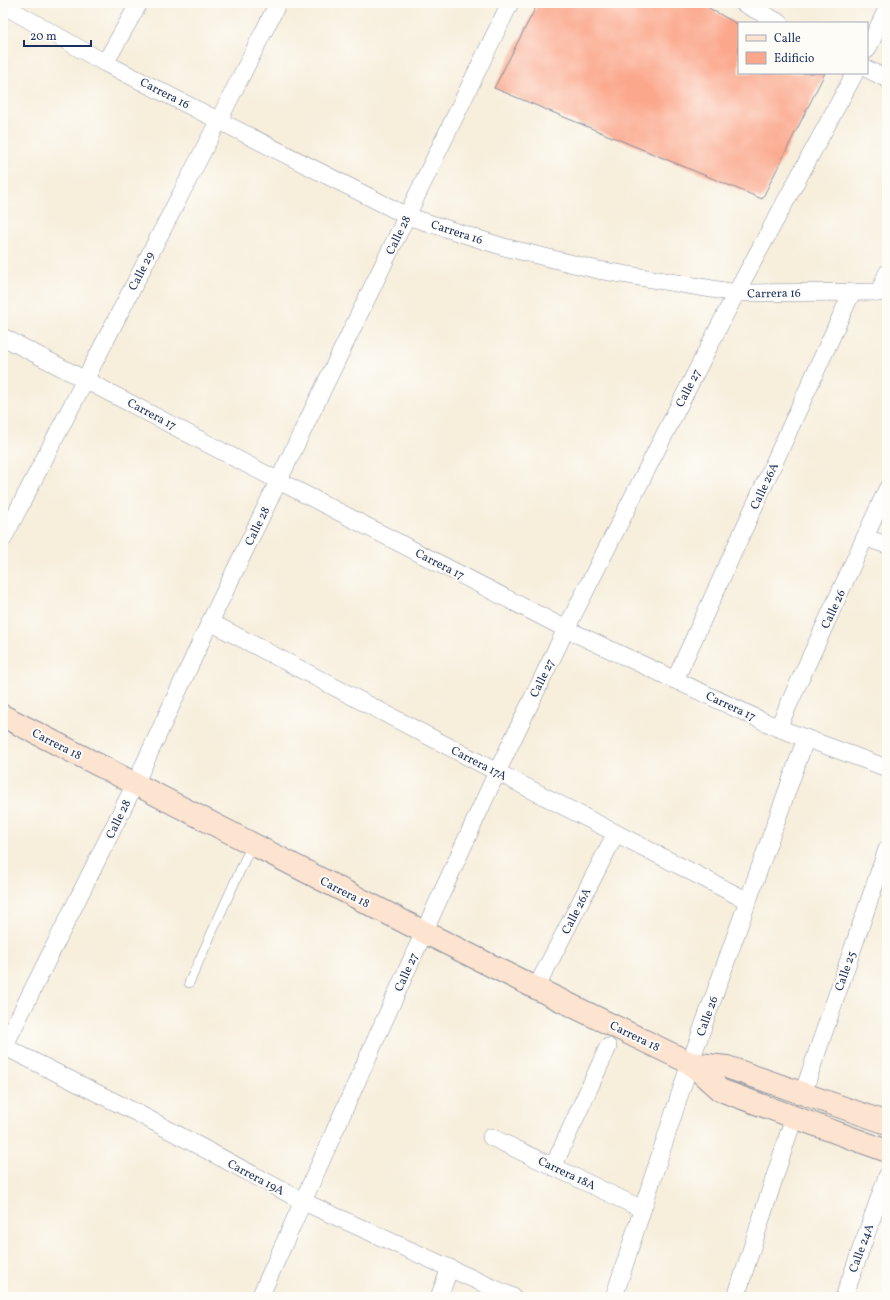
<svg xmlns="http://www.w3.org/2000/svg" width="890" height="1300" font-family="Vollkorn,serif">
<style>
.building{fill:#fba78c}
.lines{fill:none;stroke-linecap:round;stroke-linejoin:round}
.lane-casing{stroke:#898e9c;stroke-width:10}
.street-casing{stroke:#898e9c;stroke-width:18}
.secondary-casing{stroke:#898e9c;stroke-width:24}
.lane{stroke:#fff;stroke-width:9}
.street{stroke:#fff;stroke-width:17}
.secondary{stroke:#fde4d0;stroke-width:22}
.labels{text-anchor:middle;stroke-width:4;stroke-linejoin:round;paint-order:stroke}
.street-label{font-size:12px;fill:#1b2f5e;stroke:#fdfcf7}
</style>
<rect width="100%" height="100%" fill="#fdfcf7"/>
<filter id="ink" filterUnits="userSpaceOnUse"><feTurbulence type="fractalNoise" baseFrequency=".025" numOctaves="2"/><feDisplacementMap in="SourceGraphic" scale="8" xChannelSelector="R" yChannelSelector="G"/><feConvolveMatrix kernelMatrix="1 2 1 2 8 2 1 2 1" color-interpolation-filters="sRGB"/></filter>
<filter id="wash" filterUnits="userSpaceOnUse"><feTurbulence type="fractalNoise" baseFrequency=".012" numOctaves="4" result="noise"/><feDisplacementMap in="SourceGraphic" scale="16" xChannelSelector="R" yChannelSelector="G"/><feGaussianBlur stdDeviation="0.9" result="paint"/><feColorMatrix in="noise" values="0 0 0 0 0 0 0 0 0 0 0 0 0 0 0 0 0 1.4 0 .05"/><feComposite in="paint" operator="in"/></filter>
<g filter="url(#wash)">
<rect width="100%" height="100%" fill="#f7eedb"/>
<g id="blocks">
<path class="building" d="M 538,3 L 700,3 L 739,25 L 739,73 L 825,73 L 762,199 L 494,88 Z"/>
</g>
</g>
<g filter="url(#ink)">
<use href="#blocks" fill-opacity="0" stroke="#898e9c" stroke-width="1"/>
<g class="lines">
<defs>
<path id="lane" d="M 189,983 L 252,844"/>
<g id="street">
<path d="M 743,3 L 780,23"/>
<path d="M 3,5 L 105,63 L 407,216 L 504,247 L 598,270 L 736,293 L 887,292"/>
<path d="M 867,50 L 887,9"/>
<path d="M 105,63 L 139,3"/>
<path d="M 867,69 L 887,79"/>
<path d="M 879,293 L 887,273"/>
<path d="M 3,337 L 279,481 L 566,629 L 778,728 L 887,768"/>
<path d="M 866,538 L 887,545"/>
<path d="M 3,539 L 219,120 L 278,3"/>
<path d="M 210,622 L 497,772 L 748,901"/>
<path d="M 675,680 L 852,292"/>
<path d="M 778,728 L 887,489"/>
<path d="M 536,988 L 616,833"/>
<path d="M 3,1046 L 141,1115 L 304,1202 L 513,1297"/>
<path d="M 3,1049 L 135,784 L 210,622 L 510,3"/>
<path d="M 803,1093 L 887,849"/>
<path d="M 491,1137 L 642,1209"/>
<path d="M 553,1167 L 608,1047"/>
<path d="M 260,1297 L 424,932 L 497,772 L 566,629 L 736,293 L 855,73"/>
<path d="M 439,1297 L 450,1268"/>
<path d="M 614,1297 L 690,1063 L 806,738"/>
<path d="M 736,1297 L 794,1117"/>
<path d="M 844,1297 L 887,1176"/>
</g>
<g id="secondary">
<path d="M 3,716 L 424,932 L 556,998 L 690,1063 L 720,1090 L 887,1151"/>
<path d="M 690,1063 L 727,1067 L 887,1123"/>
</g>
</defs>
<use href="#lane" class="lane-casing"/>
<use href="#street" class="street-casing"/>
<use href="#secondary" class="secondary-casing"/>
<use href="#lane" class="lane"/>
<use href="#street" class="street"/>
<use href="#secondary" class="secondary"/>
</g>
</g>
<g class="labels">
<g class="street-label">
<text transform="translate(165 93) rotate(27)" y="4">Carrera 16</text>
<text transform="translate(457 232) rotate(18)" y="4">Carrera 16</text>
<text transform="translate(398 235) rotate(-64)" y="4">Calle 28</text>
<text transform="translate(141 271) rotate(-63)" y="4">Calle 29</text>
<text transform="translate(774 293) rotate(-1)" y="4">Carrera 16</text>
<text transform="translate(688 388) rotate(-63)" y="4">Calle 27</text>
<text transform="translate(152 414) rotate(28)" y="4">Carrera 17</text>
<text transform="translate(764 486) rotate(-65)" y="4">Calle 26A</text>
<text transform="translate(257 526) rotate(-64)" y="4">Calle 28</text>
<text transform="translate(440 564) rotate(27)" y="4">Carrera 17</text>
<text transform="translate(833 609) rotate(-65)" y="4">Calle 26</text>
<text transform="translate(542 678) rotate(-64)" y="4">Calle 27</text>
<text transform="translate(731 706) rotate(25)" y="4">Carrera 17</text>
<text transform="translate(57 744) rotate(27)" y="4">Carrera 18</text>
<text transform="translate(479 763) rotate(27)" y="4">Carrera 17A</text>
<text transform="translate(118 819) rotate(-64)" y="4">Calle 28</text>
<text transform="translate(345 892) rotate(27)" y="4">Carrera 18</text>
<text transform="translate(576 911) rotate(-63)" y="4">Calle 26A</text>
<text transform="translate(845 971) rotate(-71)" y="4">Calle 25</text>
<text transform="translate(406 972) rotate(-66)" y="4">Calle 27</text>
<text transform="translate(707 1016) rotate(-70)" y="4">Calle 26</text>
<text transform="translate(635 1036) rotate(26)" y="4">Carrera 18</text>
<text transform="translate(567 1173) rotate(25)" y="4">Carrera 18A</text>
<text transform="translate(256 1177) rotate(28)" y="4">Carrera 19A</text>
<text transform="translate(861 1248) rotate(-70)" y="4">Calle 24A</text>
</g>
</g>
<rect width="890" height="1300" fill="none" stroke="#fdfcf7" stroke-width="16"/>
<rect x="738" y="22" width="130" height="52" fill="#fdfcf7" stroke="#a3aaba"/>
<rect x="746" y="35" width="20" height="6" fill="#fde4d0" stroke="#a3aaba"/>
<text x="774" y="42" font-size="12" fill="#1b2f5e">Calle</text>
<rect x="746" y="52" width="20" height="12" fill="#fba78c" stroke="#a3aaba"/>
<text x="774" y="62" font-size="12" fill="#1b2f5e">Edificio</text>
<path d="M24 40v6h67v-6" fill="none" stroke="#1b2f5e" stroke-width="2"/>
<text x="30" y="40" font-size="12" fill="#1b2f5e" stroke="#fdfcf7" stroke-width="3" paint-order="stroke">20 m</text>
</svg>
